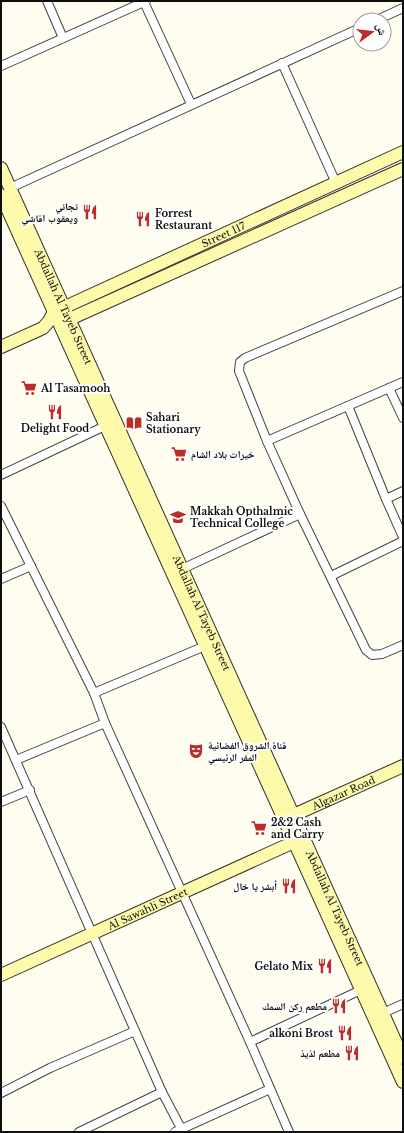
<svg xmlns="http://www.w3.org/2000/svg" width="404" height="1133" font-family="'Libre Baskerville','Noto Naskh Arabic',serif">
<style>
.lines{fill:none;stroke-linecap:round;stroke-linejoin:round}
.street-casing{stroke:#414141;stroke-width:10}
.secondary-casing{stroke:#303030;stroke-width:14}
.street{stroke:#fff;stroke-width:8}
.secondary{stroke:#fdfbab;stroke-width:12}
.labels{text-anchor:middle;stroke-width:4;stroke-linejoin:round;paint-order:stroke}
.poi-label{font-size:10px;font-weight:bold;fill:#0e0e0e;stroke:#fff;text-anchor:start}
.street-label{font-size:10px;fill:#0e0e0e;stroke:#fff}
</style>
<rect width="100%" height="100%" fill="#fffdef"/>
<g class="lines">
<defs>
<g id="street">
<path d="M 47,1 L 63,38"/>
<path d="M 144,2 L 191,104"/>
<path d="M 377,20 L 403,8"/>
<path d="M 282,63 L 336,183"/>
<path d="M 1,66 L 146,1"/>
<path d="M 10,188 L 360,28"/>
<path d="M 403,291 L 245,358 L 240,362 L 239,371 L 267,441 L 300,514 L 366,650 L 372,655 L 382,654 L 403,645"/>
<path d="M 389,388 L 403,418"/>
<path d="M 348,406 L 386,499 L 403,537"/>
<path d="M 267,441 L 403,382"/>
<path d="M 1,475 L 105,426"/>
<path d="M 386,499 L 403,491"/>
<path d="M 1,506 L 94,693 L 105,723 L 250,1042 L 289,1132"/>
<path d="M 182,569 L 300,514"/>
<path d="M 331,576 L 403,541"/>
<path d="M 1,579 L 31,566"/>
<path d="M 94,693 L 205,646"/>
<path d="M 1,727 L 162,1092 L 183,1132"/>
<path d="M 16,760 L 105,723"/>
<path d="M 1,802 L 30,790"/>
<path d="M 383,1013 L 403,1004"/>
<path d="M 250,1042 L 365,988"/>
<path d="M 1,1093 L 50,1068 L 135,1031"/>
<path d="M 79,1132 L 162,1092"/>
<path d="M 175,1132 L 270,1089"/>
</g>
<g id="secondary">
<path id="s1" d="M 1,168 L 403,1058"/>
<path d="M 1,195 L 403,1082"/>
<path d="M 63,322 L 403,169"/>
<path id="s2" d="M 1,347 L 43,328 L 49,321 L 54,312 L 403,152"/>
<path id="s3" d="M 287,818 L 403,766"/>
<path id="s4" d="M 1,975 L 294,842"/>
</g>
</defs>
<use href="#street" class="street-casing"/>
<use href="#secondary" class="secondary-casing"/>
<use href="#street" class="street"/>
<use href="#secondary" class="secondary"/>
</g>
<defs>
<symbol id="restaurant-bare" viewBox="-9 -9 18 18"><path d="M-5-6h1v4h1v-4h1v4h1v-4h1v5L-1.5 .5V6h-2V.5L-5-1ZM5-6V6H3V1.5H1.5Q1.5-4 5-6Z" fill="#bc2d28" stroke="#fff" stroke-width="2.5" paint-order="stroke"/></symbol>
<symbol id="supermarket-bare" viewBox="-9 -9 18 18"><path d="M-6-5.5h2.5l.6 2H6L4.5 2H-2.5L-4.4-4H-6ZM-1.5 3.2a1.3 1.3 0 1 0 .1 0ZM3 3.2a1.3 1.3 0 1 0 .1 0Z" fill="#bc2d28" stroke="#fff" stroke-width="2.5" paint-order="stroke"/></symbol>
<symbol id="library-bare" viewBox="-9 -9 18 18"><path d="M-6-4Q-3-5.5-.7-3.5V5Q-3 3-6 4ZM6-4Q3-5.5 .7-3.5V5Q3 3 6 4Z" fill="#bc2d28" stroke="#fff" stroke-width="2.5" paint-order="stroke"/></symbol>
<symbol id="university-bare" viewBox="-9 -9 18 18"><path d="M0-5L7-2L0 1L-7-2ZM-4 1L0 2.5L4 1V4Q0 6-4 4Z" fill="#bc2d28" stroke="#fff" stroke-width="2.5" paint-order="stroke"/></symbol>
<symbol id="theatre-bare" viewBox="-9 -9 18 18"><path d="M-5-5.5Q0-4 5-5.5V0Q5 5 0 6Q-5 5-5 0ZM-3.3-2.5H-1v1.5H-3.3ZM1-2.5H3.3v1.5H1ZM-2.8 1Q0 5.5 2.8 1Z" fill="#bc2d28" stroke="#fff" stroke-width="2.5" paint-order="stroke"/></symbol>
</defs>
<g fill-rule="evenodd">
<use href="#restaurant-bare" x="79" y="201" width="22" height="22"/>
<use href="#restaurant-bare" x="132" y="208" width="22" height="22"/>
<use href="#supermarket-bare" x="18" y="377" width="22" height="22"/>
<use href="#restaurant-bare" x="44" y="401" width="22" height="22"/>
<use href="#library-bare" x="123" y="412" width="22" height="22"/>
<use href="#supermarket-bare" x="168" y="443" width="22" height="22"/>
<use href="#university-bare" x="167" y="506" width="22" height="22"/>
<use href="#theatre-bare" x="185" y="740" width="22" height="22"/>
<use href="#supermarket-bare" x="248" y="817" width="22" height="22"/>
<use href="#restaurant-bare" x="278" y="875" width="22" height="22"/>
<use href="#restaurant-bare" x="314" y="955" width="22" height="22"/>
<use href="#restaurant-bare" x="328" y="995" width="22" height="22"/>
<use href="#restaurant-bare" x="334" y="1022" width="22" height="22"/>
<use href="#restaurant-bare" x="341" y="1042" width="22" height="22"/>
</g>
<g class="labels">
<g class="poi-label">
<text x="78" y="210" text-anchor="end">تجاني<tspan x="78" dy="12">ويعقوب اقاشي</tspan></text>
<text x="155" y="217">Forrest<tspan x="155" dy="12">Restaurant</tspan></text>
<text x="41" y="392">Al Tasamooh</text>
<text x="146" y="421">Sahari<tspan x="146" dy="12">Stationary</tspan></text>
<text x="55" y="432" text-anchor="middle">Delight Food</text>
<text x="191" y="458">خيرات بلاد الشام</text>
<text x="190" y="515">Makkah Opthalmic<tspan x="190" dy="12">Technical College</tspan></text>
<text x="208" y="749">قناة الشروق الفضائية<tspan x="208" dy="12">المقر الرئيسي</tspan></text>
<text x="271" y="826">2&amp;2 Cash<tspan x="271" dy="12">and Carry</tspan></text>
<text x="277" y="890" text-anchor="end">أبشر يا خال</text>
<text x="313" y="970" text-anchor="end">Gelato Mix</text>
<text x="327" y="1010" text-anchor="end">مطعم ركن السمك</text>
<text x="333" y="1037" text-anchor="end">alkoni Brost</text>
<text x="340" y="1057" text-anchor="end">مطعم لذيذ</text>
</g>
<g class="street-label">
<text dy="4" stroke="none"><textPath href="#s2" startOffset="252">Street 117</textPath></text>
<text dy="4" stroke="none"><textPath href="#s1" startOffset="152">Abdallah Al Tayeb Street</textPath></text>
<text dy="4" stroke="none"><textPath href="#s1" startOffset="488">Abdallah Al Tayeb Street</textPath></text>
<text dy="4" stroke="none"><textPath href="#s3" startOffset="62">Algazar Road</textPath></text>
<text dy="4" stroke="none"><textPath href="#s4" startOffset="161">Al Sawahli Street</textPath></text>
<text dy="4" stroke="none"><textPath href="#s1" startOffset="812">Abdallah Al Tayeb Street</textPath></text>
</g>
</g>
<rect width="404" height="1133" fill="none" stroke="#0e0e0e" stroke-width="4"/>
<g transform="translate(372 32) rotate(75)"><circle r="19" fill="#ffffff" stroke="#9f9f9f"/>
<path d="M0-3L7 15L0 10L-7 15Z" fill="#bc2d28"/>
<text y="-6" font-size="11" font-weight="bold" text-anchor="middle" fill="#0e0e0e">ش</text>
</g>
</svg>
